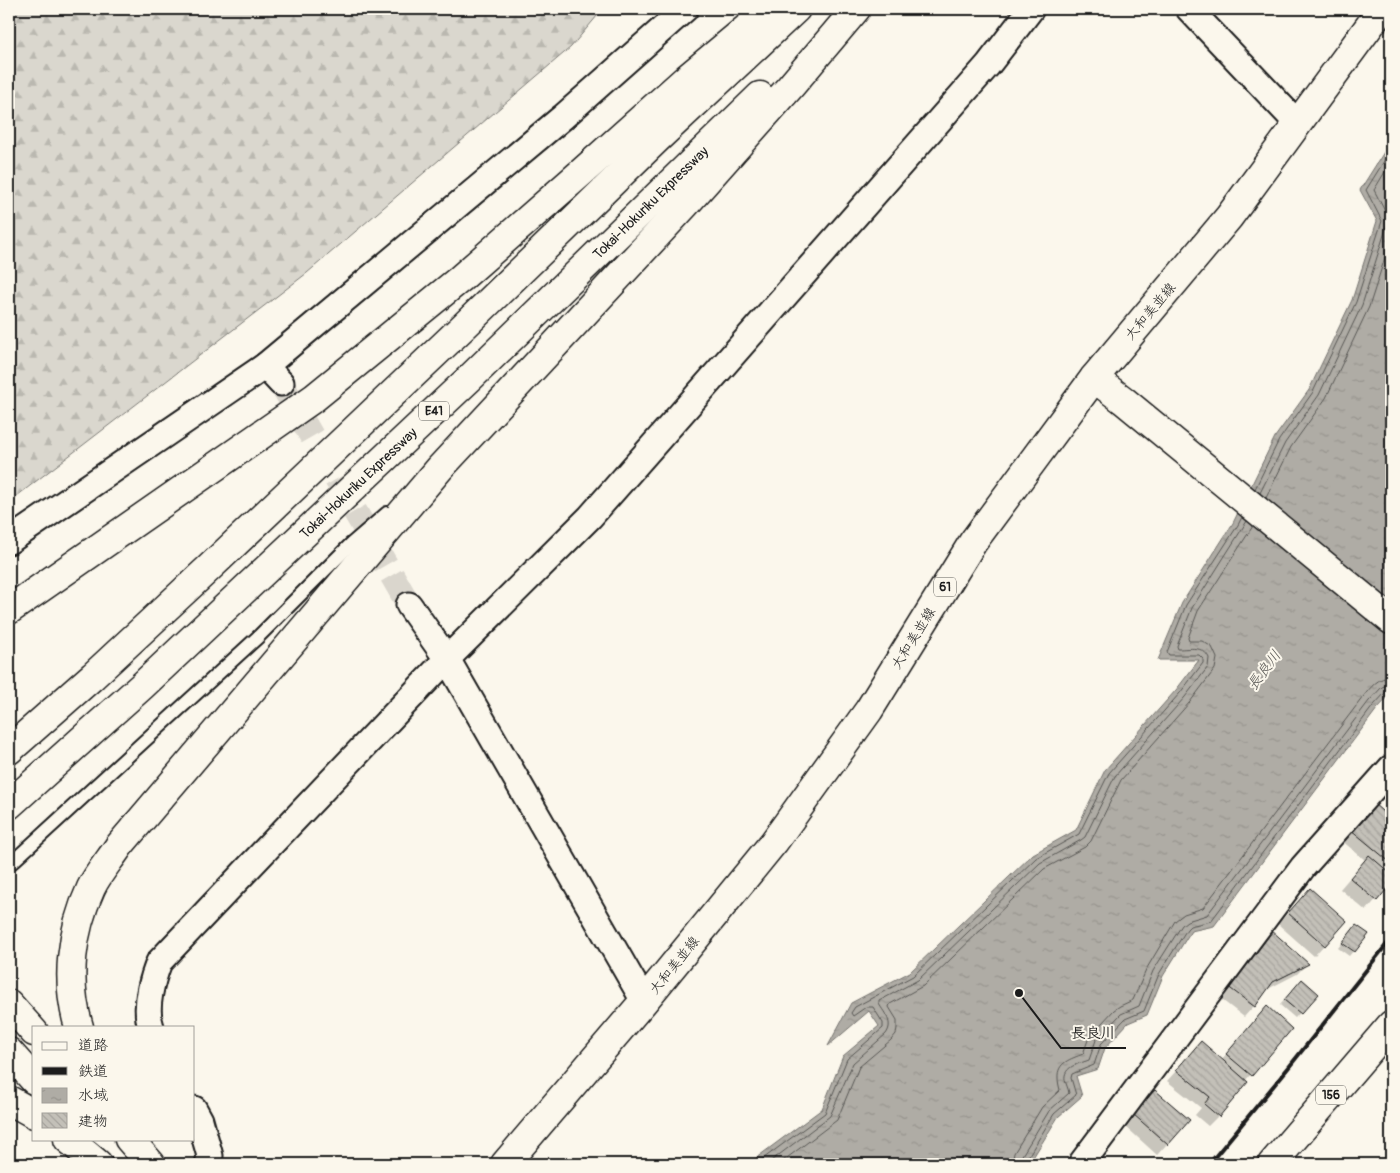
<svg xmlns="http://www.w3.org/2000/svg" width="1400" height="1173" font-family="Pangolin,'Klee One',sans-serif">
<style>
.forest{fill:url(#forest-firs);stroke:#7b7a75}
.water{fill:url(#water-ripples);stroke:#74726e}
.shadow{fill:#0003}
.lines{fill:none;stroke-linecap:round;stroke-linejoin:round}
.shore{stroke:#575653;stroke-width:1}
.building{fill:url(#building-back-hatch);stroke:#1c1c1c}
.street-tunnel{stroke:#dad6cd;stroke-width:25;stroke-dasharray:25 12;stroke-linecap:butt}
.lane-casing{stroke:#1c1c1c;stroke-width:16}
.street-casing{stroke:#1c1c1c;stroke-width:29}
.secondary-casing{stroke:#1c1c1c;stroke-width:31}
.primary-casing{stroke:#1c1c1c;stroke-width:31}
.highway-casing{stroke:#1c1c1c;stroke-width:31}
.lane{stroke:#fbf7ec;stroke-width:12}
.street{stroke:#fbf7ec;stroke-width:25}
.secondary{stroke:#fbf7ec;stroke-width:28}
.primary{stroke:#fbf7ec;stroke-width:28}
.highway{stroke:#fbf7ec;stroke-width:28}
.rail{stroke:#1c1c1c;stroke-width:4}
.labels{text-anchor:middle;stroke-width:4;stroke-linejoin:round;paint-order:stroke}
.shield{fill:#fbf7ec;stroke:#5f5e5a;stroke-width:1}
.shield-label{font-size:12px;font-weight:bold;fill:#1c1c1c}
.street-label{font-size:14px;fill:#1c1c1c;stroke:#fbf7ec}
.water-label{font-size:15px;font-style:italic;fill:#575653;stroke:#fbf7ec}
.leader{fill:none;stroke:#1c1c1c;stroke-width:2}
.callout-dot{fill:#1c1c1c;stroke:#fbf7ec;stroke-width:2}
.callout-label{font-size:15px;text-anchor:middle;font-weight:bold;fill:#1c1c1c;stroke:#fbf7ec;stroke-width:4;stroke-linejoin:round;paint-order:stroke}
</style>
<defs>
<pattern id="forest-firs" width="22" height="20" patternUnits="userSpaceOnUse" patternTransform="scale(1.25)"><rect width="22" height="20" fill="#dad7ce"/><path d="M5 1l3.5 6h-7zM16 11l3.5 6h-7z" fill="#bab8b0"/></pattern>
<pattern id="water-ripples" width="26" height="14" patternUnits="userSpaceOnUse" patternTransform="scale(1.25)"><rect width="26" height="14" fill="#afaca5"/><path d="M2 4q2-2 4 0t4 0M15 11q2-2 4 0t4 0" fill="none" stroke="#96938d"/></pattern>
<pattern id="building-back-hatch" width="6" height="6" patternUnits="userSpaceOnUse" patternTransform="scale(1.25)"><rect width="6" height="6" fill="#c3c0b8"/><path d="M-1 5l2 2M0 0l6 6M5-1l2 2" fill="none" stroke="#a7a49e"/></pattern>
</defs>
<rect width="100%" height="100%" fill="#fbf7ec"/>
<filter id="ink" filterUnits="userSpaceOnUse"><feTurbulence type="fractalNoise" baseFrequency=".02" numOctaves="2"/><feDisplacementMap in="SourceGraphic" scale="10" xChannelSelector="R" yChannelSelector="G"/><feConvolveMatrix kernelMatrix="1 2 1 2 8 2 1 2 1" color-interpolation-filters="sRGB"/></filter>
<g filter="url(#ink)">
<path class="forest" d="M 9,9 L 603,9 L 571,47 L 307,273 L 9,502 Z"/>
<path class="water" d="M 1391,141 L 1391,694 L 1377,709 L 1214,926 L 1191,931 L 1163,976 L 1147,1015 L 1128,1023 L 1105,1048 L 1098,1069 L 1076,1076 L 1082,1096 L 1058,1117 L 1029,1164 L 748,1164 L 822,1109 L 843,1056 L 879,1026 L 869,1011 L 828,1046 L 851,1003 L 910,972 L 1033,854 L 1076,830 L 1105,770 L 1176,690 L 1199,660 L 1158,660 L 1182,603 L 1233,523 L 1275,437 L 1309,390 L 1352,300 L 1377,221 L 1360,190 Z"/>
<g class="shadow">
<path d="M 1373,804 L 1391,820 L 1391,882 L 1366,911 L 1340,889 L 1365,860 L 1341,840 Z"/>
<path d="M 1310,889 L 1346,921 L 1314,956 L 1278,924 Z"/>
<path d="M 1356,926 L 1367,935 L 1349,956 L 1338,948 Z"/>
<path d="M 1260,941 L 1307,964 L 1297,974 L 1266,990 L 1254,1006 L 1244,1017 L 1218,997 Z"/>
<path d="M 1297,986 L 1317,994 L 1295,1018 L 1280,1005 Z"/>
<path d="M 1267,1008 L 1290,1029 L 1245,1081 L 1218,1116 L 1208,1126 L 1195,1115 L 1201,1108 L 1167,1081 L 1201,1043 L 1221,1060 Z"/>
<path d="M 1145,1102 L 1188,1121 L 1157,1155 L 1124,1125 Z"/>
</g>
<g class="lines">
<g class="shore">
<path d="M 1255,489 L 1279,440 L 1313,392 L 1356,302 L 1382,221 L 1366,190 L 1391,150"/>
<path d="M 1260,493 L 1285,443 L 1319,395 L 1362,305 L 1388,222 L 1387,215 L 1374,190 L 1391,162"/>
<path d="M 1266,498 L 1291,447 L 1326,398 L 1369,307 L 1391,239"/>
<path d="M 756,1164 L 825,1113 L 847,1059 L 883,1028 L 883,1023 L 873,1007 L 866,1007 L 853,1016 L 851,1013 L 855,1007 L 913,976 L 1036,858 L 1079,834 L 1109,773 L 1180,693 L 1203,663 L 1203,659 L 1199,655 L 1169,655 L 1167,652 L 1186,605 L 1238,525 L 1242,517"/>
<path d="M 767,1164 L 830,1116 L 853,1063 L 886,1034 C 894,1023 885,1014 879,1004 L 879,1001 L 918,980 L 1040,863 L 1081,840 L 1085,837 L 1115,776 L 1185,697 L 1208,667 L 1209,658 C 1203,645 1190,649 1178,649 L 1177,646 L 1192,608 L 1247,521"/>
<path d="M 779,1164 L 837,1120 L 859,1067 L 891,1040 L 896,1034 L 897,1028 L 897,1020 L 889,1007 L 890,1004 L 923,986 L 1044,869 L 1085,847 L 1091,841 L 1121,780 L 1190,702 L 1215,669 L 1217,658 L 1212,647 L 1202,641 L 1189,641 L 1188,638 L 1198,611 L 1253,526"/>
<path d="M 1012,1164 L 1014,1153 L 1042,1107 L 1060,1090 C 1059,1086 1058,1082 1058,1078 C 1057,1062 1071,1059 1083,1054 L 1089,1037 L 1114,1010 L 1120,1006 L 1133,1000 L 1147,968 L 1175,921 L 1184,914 L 1203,908 L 1363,697 C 1371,687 1378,677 1391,677"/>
<path d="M 1019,1164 L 1021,1157 L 1049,1111 L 1069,1093 C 1068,1088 1066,1084 1065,1080 C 1063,1066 1079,1064 1089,1060 L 1096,1040 L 1121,1014 L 1139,1006 L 1153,971 L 1182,925 L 1187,921 L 1207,915 L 1369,701 L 1382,687 L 1391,684"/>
<path d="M 1025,1164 L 1026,1160 L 1054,1114 L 1076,1095 L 1071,1078 L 1072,1074 L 1094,1065 L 1101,1044 L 1125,1019 L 1144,1011 L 1159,974 L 1187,929 L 1190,926 L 1211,921 L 1373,706 L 1386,692 L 1391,691"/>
</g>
</g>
<g class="building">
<path d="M 1373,803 L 1391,819 L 1391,863 L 1350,829 Z"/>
<path d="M 1369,855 L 1391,874 L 1391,884 L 1377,901 L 1350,878 Z"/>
<path d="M 1310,888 L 1347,921 L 1325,946 L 1288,913 Z"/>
<path d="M 1356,925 L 1369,934 L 1355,952 L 1342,943 Z"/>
<path d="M 1270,929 L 1309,964 L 1273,982 L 1255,1007 L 1227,986 Z"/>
<path d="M 1302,979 L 1319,994 L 1301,1014 L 1284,1000 Z"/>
<path d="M 1267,1006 L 1292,1029 L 1252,1076 L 1226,1054 Z"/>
<path d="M 1201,1041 L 1248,1082 L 1219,1117 L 1204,1104 L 1210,1097 L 1176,1070 Z"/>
<path d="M 1155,1090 L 1190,1120 L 1168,1145 L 1133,1114 Z"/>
</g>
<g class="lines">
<path class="street-tunnel" d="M 281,383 L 409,605"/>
<defs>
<path id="lane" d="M 9,865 L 258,637 L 351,544 L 387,513"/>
<g id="street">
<path d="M 1189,9 L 1298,124"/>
<path d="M 265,366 L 281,383"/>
<path d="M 9,541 L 265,366 L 563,117 L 685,9"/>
<path d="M 409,605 L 447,659 L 644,1001"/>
<path d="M 151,1027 C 144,1008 152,980 159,962 L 447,659 L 590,517 L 988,65 L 1031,9"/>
<path d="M 194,1109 L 200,1120 L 210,1156 L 208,1164"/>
<path d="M 1081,1164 L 1303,867 L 1391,768"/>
</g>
<path id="secondary" d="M 1094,378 L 1123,400 L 1391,620"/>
<path id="primary" d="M 505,1164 L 644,1001 L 774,842 L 869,710 L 973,542 L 1094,378 L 1229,217 L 1382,9"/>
<g id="highway">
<path d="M 9,610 L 314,398 L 460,279 L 582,172 L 686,79 L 770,9"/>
<path d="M 9,750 L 93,676 L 208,569 L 462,328 L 657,139 L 796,9"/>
<path id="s1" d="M 9,805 L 142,686 L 471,377 L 760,96"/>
<path d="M 9,1004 L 34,1032"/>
<path d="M 79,1027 C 65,981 71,931 91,888 C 98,873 110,860 119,846 L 440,468 L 685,205 L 790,87 L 856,9"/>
<path d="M 9,1052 L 34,1080"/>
<path d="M 9,1100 L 34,1114"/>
<path d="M 68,1139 L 98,1164"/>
<path d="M 129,1139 L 151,1164"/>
<path d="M 1272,1164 L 1391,1025"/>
</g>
</defs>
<use href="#lane" class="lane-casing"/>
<use href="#street" class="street-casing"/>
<use href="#secondary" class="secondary-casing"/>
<use href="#primary" class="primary-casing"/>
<use href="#highway" class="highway-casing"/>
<use href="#lane" class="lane"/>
<use href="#street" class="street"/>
<use href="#secondary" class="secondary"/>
<use href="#primary" class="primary"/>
<use href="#highway" class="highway"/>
<path class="rail" d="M 1209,1164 L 1289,1067 L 1391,939"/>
</g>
</g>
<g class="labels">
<g class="shield">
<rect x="419" y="401.5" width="30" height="19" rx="4"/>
<rect x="934" y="577.5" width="22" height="19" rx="4"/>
<rect x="1316" y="1085.5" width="30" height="19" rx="4"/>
</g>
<g class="shield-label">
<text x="434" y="415">E41</text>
<text x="945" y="591">61</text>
<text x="1331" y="1099">156</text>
</g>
<g class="street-label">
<text dy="5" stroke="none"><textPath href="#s1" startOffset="880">Tokai-Hokuriku Expressway</textPath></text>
<text transform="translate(1150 311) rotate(-50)" y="5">大和美並線</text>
<text dy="5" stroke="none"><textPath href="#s1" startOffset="475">Tokai-Hokuriku Expressway</textPath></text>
<text transform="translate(913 638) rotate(-58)" y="5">大和美並線</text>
<text transform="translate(674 965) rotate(-51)" y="5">大和美並線</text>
</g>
<g class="water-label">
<text transform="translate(1264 670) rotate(-53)" y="5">長良川</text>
</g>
</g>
<path class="leader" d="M1019 993L1061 1048H1126"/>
<circle class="callout-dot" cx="1019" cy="993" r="5"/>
<g class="callout-label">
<text x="1093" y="1038">長良川</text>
</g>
<rect width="1400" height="1173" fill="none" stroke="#fbf7ec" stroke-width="30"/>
<rect x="15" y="15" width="1370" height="1143" fill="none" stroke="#1c1c1c" stroke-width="2" filter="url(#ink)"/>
<rect x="32" y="1026" width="162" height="115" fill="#fbf7ec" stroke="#a29f99"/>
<rect x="42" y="1042" width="25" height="8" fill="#fbf7ec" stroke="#a29f99"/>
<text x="78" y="1050" font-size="15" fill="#1c1c1c">道路</text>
<rect x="42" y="1067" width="25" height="8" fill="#1c1c1c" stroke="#a29f99"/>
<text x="78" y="1076" font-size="15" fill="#1c1c1c">鉄道</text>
<rect x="42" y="1088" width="25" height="15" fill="url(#water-ripples)" stroke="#a29f99"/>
<text x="78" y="1100" font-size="15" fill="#1c1c1c">水域</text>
<rect x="42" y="1113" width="25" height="15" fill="url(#building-back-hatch)" stroke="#a29f99"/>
<text x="78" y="1126" font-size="15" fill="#1c1c1c">建物</text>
</svg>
